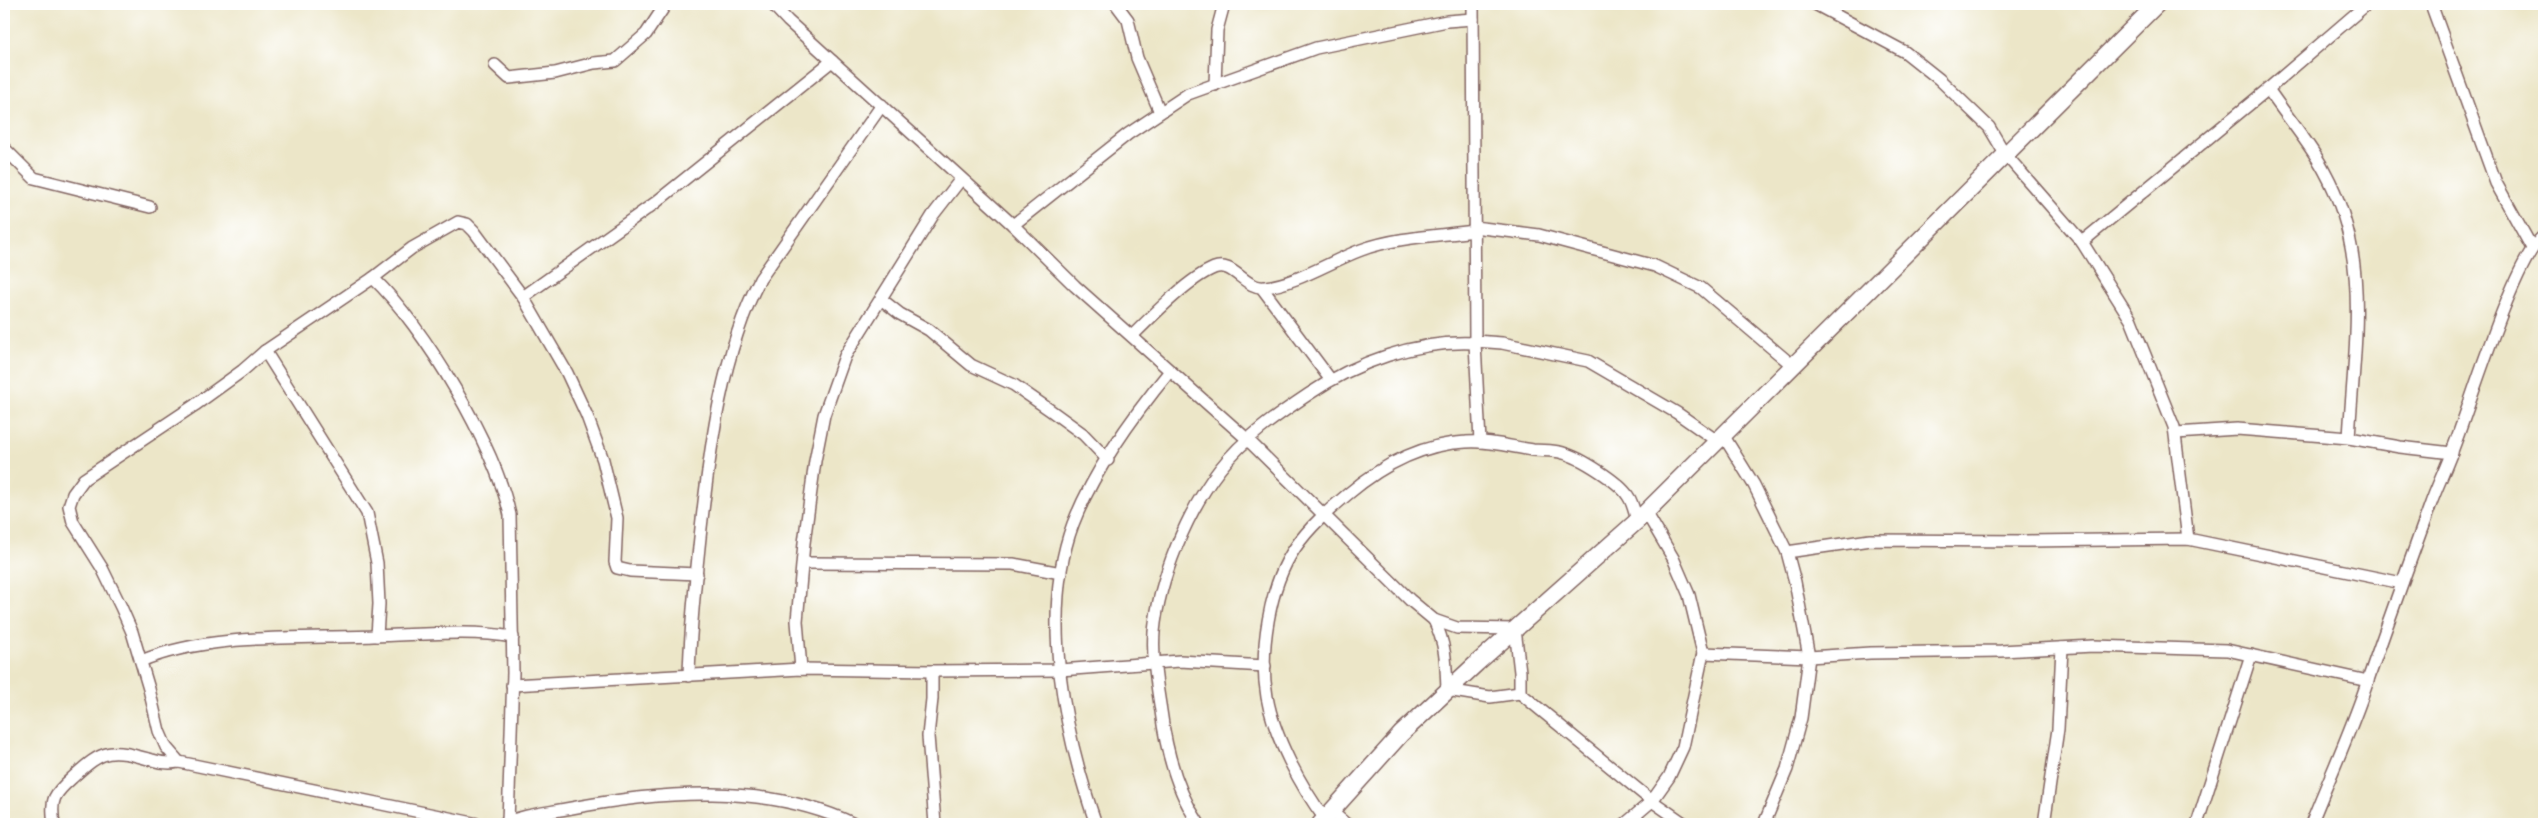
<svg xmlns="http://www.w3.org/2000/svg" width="2548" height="828" font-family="Cardo,serif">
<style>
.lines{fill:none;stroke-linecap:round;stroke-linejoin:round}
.street-casing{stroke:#836562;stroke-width:14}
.secondary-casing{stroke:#836562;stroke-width:19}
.street{stroke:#fff;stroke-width:11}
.secondary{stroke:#fff;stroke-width:16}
</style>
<rect width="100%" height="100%" fill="#fff"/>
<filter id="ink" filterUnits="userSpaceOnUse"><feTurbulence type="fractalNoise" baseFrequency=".02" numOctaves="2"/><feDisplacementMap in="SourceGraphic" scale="10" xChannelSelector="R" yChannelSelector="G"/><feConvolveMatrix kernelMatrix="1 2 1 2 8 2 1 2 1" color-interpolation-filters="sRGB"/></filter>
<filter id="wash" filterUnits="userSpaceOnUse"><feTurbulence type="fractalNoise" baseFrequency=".0096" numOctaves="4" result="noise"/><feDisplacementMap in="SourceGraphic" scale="20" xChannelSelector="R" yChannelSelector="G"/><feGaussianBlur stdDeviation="1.12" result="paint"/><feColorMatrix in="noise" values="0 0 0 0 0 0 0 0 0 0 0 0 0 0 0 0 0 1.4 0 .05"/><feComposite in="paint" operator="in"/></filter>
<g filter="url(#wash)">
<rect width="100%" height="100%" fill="#ece6c8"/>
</g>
<g filter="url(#ink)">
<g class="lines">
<defs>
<g id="street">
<path d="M 772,4 L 788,21 L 1013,225 L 1075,286 L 1248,440 L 1410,600 L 1434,620 L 1457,628 L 1515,629 L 1520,672 L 1520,693 L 1652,801 L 1685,824"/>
<path d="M 1116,4 L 1128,20 L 1137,58 L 1160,112"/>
<path d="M 1473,4 L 1475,343 L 1480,442"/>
<path d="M 1815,4 L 1905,52 L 1939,79 L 1989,127 L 2005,154 L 2082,242 L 2131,320 L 2174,427 L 2188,539"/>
<path d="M 2431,4 L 2496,183 L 2532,248"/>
<path d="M 495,65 L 509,78 L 555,73 L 594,63 L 615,61 L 646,34 L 666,4"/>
<path d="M 1215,85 L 1217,30 L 1224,4"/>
<path d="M 2268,89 C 2286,116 2309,142 2324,170 C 2372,257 2354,344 2349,438"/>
<path d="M 4,148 L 34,178 L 150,207"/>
<path d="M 1013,225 L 1128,134 L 1188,94 L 1316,48 L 1447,21 L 1473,19"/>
<path d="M 1474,227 L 1539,235 L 1655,266 L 1701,288 L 1792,365"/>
<path d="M 2082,242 L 2268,89 L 2367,4"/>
<path d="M 373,278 C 424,326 495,446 510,515 L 513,673 L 508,822"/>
<path d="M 1262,288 L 1330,379"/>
<path d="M 523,297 L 655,203 L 832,61"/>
<path d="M 881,299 L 900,314 L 929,330 L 971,365 L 1014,385 L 1050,410 L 1083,434 L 1108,460"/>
<path d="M 1132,336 C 1151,317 1189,278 1214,268 C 1233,260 1245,290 1265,287 C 1296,284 1331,261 1361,250 C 1396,237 1437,236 1474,231"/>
<path d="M 1475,341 L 1502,343 L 1588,361 L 1677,413 L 1717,441"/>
<path d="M 265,351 L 367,513 L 377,563 L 379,604 L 377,636"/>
<path d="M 2176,433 L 2237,429 L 2349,438 L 2400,447 L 2452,453"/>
<path d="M 1723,435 L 1754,485 L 1787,552 L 1795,582 L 1809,657 L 1801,718 L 1787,769 L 1764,824"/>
<path d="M 1787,552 L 1870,540 L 2026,541 L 2188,539 L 2402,583"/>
<path d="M 804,563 L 1013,564 L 1061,573"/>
<path d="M 1434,620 C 1446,645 1446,663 1447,690 L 1490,697 L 1520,693"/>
<path d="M 1703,653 L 1809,657 L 1870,653 L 2001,651 L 2093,646 L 2227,650 L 2368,681"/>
<path d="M 141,661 C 208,633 300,639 373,636 C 419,635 468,629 513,637"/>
<path d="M 801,669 L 797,621 L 804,543 L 815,461 L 824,415 L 845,356 L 933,215 L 961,179"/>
<path d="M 932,671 L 932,699 L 928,736 L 935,824"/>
<path d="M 689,676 C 690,626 696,577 701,528 C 710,447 722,352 760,279 L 882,105"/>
<path d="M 512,685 L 801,669 L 932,671 L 1060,670 L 1180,661 L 1265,666"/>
<path d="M 1332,812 L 1346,824"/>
<path d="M 1325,819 C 1301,787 1274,737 1267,697 C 1259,652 1269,586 1295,548 C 1309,527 1329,510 1348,494 C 1381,466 1421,444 1466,442 C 1488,440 1512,447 1533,450 C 1543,451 1554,450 1563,453 C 1580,457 1619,482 1628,496 C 1633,503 1635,514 1637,521"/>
<path d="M 54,824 C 50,799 54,794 72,778 C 105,747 111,749 152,760 C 161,763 170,764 179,762"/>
<path d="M 478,824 L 179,762 L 166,747 L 159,731 L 149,689 L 132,632 L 121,607 L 102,568 L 73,522 L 69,506 L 73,494 L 84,479 L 195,405 L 242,371 L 265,351 L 373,278 L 412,248 L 458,222 L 467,224 L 474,231 L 523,297 L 567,373 L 587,416 L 603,460 L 617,518 L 615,562 L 617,568 L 630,571 L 697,574"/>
<path d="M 503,824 C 523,815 545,813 566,809 C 659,791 766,782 854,824"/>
<path d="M 1096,824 C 1065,735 1039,615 1073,524 C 1094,470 1133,416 1170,371"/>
<path d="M 1199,824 C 1176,790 1166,750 1161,711 C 1157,685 1152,658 1154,632 C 1159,579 1187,511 1220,469 C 1244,438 1276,416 1309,394 C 1356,362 1417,340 1475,343"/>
<path d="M 1625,824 L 1652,801 L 1669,777 L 1683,747 L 1703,653 L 1689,595 L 1673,558 L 1646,512"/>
<path d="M 2044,824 L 2058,729 L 2062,648"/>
<path d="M 2197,824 L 2251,655"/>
<path d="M 2311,824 C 2330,776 2352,729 2368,680 C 2388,622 2409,564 2430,506 C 2437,486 2447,466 2454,446 C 2469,408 2516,253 2544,236"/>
</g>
<path id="secondary" d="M 1320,824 L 1401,734 L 1477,663 L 1637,521 L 2157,4"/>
</defs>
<use href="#street" class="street-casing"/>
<use href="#secondary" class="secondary-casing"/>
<use href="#street" class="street"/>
<use href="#secondary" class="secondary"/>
</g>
</g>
<rect width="2548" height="828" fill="none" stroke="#fff" stroke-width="20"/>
</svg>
